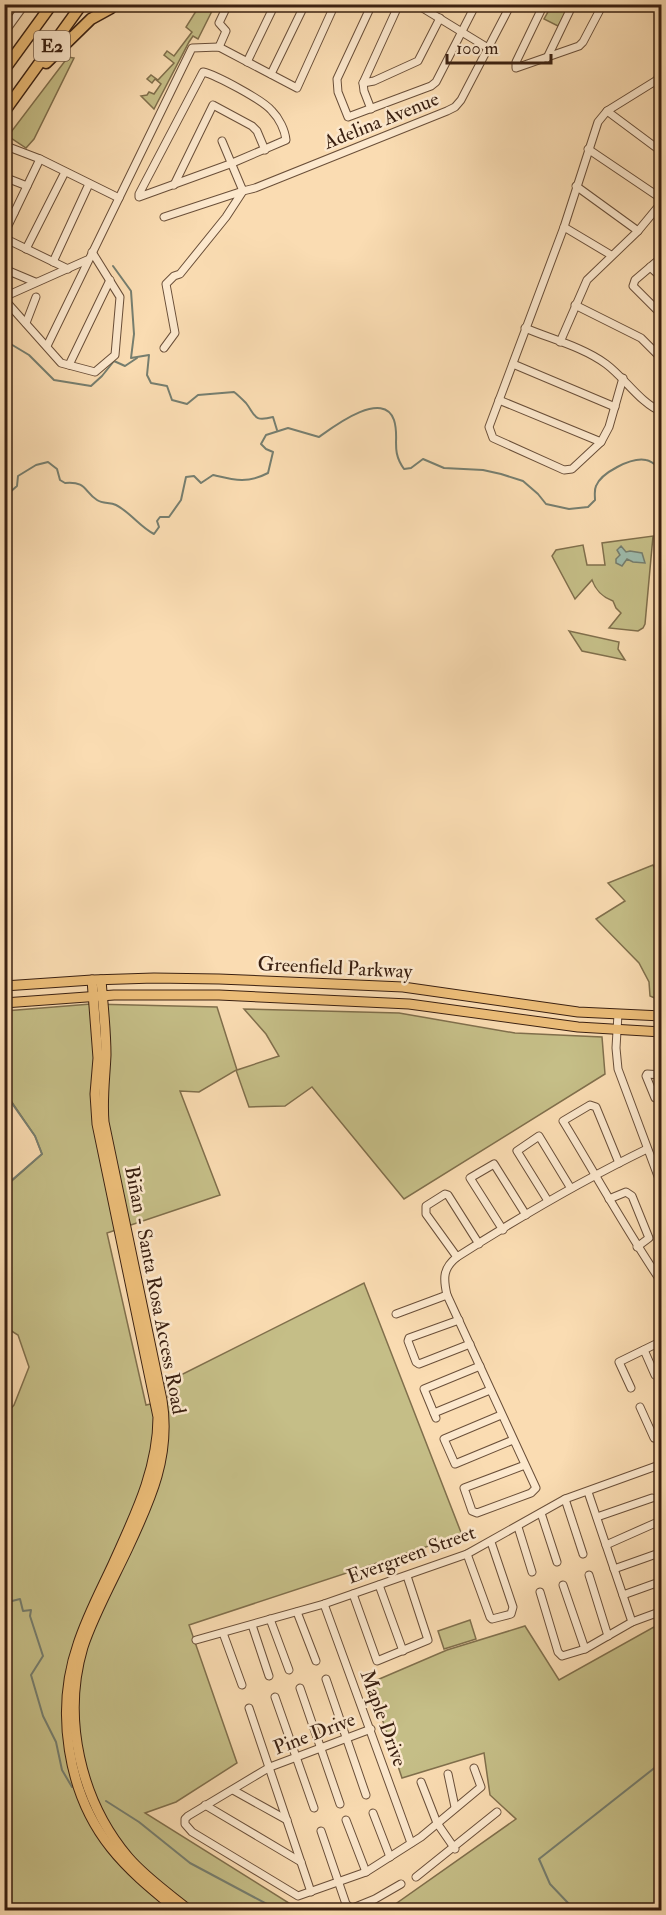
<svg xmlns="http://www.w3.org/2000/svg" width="666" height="1915" font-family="'IM FELL Double Pica',serif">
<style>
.green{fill:#c5be87;stroke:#806f4c;stroke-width:1.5}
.water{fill:#9ebcad;stroke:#767e6f;stroke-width:1.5}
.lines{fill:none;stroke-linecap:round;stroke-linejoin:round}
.stream{stroke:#767e6f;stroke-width:2}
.minor-casing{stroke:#6a4f39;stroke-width:9}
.major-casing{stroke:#3a2011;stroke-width:11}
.highway-casing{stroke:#3a2011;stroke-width:13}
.minor{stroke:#fce8cd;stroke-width:7}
.major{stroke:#edbe79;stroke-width:9}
.highway{stroke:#edbe79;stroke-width:10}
.labels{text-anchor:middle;stroke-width:5;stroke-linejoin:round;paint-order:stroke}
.shield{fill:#fce8cd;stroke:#745c49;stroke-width:1.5}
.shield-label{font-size:18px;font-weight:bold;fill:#3a2011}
.street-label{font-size:20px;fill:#3a2011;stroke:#fce8cd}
</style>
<rect width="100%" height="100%" fill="#fadcb2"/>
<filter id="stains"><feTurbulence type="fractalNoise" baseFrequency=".00333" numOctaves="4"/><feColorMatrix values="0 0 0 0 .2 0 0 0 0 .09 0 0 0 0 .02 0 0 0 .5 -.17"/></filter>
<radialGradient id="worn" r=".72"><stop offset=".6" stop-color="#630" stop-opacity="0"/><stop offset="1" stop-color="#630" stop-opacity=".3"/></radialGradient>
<g class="green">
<path d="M 198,5 L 215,5 L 198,39 L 193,36 L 189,42 L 154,109 L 141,96 L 147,95 L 149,92 L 154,94 L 161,84 L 155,79 L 152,83 L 147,79 L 151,75 L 158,80 L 174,63 L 164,55 L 167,51 L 174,56 L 192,32 L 186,27 L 198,8 Z"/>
<path d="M 552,5 L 570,5 L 558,26 L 544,19 Z"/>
<path d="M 68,57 L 74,58 L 34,139 L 26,148 L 8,136 Z"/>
<path d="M 653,536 L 645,624 L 643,628 L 638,631 L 609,628 L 621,613 L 616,608 L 613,601 C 602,597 596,591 592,580 L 575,599 L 552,556 L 556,550 L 583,545 L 587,565 L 605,565 L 602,543 Z"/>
<path d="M 569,631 L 619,642 L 618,649 L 625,660 L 582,651 Z"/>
<path d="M 653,865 L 661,883 L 662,998 L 659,1000 L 650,996 L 649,982 L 639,963 L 596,919 L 625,901 L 608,883 Z"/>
<path d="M 91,1004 L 217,1007 L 237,1070 L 279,1056 L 266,1034 L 244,1009 L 399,1013 L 515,1033 L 602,1037 L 605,1074 L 404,1199 L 312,1087 L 285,1106 L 249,1107 L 236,1070 L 199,1092 L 180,1091 L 220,1195 L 107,1233 L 146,1405 L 169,1400 L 165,1383 L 364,1283 L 462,1535 L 189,1625 L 237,1763 L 176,1802 L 145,1813 L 300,1910 L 5,1910 L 4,1416 L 14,1405 L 29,1367 L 18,1335 L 5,1327 L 5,1187 L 42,1154 L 35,1136 L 5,1092 L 5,1011 Z"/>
<path d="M 470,1620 L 476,1639 L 444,1649 L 438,1631 Z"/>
<path d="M 661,1623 L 661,1910 L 387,1910 L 516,1819 L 490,1795 L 484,1753 L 402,1778 L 370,1683 L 447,1650 L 525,1626 L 559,1680 Z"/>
</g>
<path class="water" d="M 621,546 L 626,552 L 630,551 L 642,553 L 645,563 L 633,562 L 627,559 L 622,566 L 616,563 L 616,559 L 620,555 L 617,550 Z"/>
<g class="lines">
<g class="stream">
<path d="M 113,266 L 131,291 L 134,334 L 131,358 L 149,355 L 147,375 L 151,383 L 167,386 L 172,400 L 187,404 L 198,395 L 234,392 C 238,395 242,399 246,403 C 256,416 253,422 273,417 L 277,430"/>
<path d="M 4,340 L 29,355 L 54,380 L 91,386 L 102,376 L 114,361 L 125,366 L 137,358"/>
<path d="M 4,489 L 9,493 L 17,486 L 18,476 L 36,465 L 48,462 L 57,469 L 60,480 L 65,483 C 87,481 84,492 97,500 C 103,504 110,502 116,505 C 130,512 140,527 154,534 L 159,527 L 157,521 L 160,517 L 169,517 L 181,500 L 186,477 L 194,476 L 201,483 L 213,475 C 234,480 247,484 268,473 L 273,452 L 266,449 L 261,444 L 266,435 L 288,428 L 319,437 C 333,427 383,389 394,420 C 400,439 390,449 404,469 L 411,468 L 423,459 L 444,468 L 483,470 L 501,474 L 523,481 L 538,494 L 546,504 L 569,509 L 588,507 L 595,500 C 595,496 594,490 596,486 C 601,473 631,457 646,460 C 652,461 657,466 662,470"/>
<path d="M 4,1092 L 35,1136 L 42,1154 L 4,1187"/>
<path d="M 4,1564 L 8,1577 L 4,1579"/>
<path d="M 4,1603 L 20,1599 L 23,1611 L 31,1610 L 30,1616 L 43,1656 L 31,1675 L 43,1716 L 56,1742 L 62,1770 L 72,1787"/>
<path d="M 106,1801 L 139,1822 L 190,1863 L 278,1910"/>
<path d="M 564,1910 L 569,1904 L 550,1884 L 539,1859 L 662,1762"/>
</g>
<defs>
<g id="minor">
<path d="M 372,4 L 337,79 L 338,92 L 348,117 L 431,86 L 436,82 L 476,4"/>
<path d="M 416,4 L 488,48"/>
<path d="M 544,4 L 516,62 L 516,68 L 579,46 L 583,42 L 603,4"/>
<path d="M 4,33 L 25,4"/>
<path d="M 219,47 L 226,31 L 219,23 L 228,4"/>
<path d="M 547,58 L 573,4"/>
<path d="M 247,62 L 275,4"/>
<path d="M 203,72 C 216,75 263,100 272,111 C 279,118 285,130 286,140 L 230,164 L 139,197 L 139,194 Z"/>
<path d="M 271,74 L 305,4"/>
<path d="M 363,83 L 374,81 L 418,61 L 440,18"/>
<path d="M 371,109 L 364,91 L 363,83 L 399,4"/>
<path d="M 607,111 L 662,152"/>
<path d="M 222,141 L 243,191 L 255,188 L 447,111 L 455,107 L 461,100 L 511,4"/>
<path d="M 4,149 L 6,146 L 40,159 L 119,198"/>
<path d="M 588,149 L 662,199"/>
<path d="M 4,177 L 27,186"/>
<path d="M 174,185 L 213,105 L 252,126 L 257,131 L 265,150"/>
<path d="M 576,186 L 638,231"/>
<path d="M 4,209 L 14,213"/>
<path d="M 564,227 L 611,255"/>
<path d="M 4,234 L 40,159"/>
<path d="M 4,238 L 68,269"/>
<path d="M 26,249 L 65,172"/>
<path d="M 662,257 L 635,280 L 633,286 L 662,315"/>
<path d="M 53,262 L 89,184"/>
<path d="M 650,267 L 662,278"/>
<path d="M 4,269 L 35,282"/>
<path d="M 4,297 L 87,260"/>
<path d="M 4,299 L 61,363 L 95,372 L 115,355 L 120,297 L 92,252"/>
<path d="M 575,305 L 641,338 L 662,359"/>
<path d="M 26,323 L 36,297"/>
<path d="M 525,328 C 551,339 583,347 606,364 C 625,378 640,403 662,412"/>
<path d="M 560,342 L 587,280 L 638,231 L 662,202"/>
<path d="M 47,346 L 192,48 L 219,47 L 297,88 L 335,4"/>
<path d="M 164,348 L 175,333 L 166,284 L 174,276 L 180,274 L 226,217 L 243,191 L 164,217"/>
<path d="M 513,364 L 615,407"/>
<path d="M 69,365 L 110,280"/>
<path d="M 623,378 L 609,427 L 601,442 L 572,469 L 564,470 L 493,438 L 489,427 L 564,227 L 598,122 L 607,111 L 657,80 L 662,68"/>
<path d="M 499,400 L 601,442"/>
<path d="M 618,1014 L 616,1048 L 618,1069 L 662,1187"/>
<path d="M 662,1075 L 647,1074 L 646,1076 L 655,1098 L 662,1100"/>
<path d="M 619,1163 L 596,1107 L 590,1105 L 563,1121 C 596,1175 626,1230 662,1283"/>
<path d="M 609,1199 L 626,1192 L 632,1196 L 649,1238 L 637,1247"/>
<path d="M 548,1201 L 517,1151 L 539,1136 L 570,1187"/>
<path d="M 503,1230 L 470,1178 L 494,1164 L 526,1215"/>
<path d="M 479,1244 L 448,1195 L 445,1194 L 426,1206 L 426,1214 L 457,1257 C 518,1218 581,1181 647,1149"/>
<path d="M 457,1257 C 443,1268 443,1278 447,1295 L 536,1488 L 531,1493 L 477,1513 L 472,1511 L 464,1488 L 525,1465"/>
<path d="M 396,1314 L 447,1295"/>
<path d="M 459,1320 L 409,1338 L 408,1341 L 416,1362 L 419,1364 L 470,1344"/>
<path d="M 644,1350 L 655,1375"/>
<path d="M 631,1388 L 619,1362 L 662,1341"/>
<path d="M 640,1407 L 654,1438 L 662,1435"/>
<path d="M 434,1413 L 490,1390"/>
<path d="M 501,1415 L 444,1439 L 455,1464 L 513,1440"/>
<path d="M 436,1418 L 424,1389 L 480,1366"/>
<path d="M 588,1492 L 632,1622"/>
<path d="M 565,1499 L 583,1554"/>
<path d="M 541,1513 L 557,1562"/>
<path d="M 597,1517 L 652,1498"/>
<path d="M 518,1527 L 532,1572"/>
<path d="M 606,1545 L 660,1521"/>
<path d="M 467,1554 L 490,1617 L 492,1619 L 511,1614 L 513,1607 L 491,1542"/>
<path d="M 614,1569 L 662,1552"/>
<path d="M 589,1575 L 608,1636"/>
<path d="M 379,1585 L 403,1651"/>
<path d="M 563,1585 L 585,1649"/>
<path d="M 540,1592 L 558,1652 L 562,1656 L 585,1649 L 632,1622 L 662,1611"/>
<path d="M 353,1594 L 377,1661 L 428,1640 L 407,1576"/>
<path d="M 623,1595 L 662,1581"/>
<path d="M 324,1604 L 411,1843"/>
<path d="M 297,1612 L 316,1661"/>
<path d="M 270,1619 L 289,1670"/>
<path d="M 252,1625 L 269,1676"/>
<path d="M 223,1633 L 242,1685"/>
<path d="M 196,1640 L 324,1604 L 467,1554 L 565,1499 L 662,1464"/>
<path d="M 326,1679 L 366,1795"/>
<path d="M 300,1688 L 340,1804"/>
<path d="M 275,1697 L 314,1808"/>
<path d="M 249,1708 L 311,1892"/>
<path d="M 371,1729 L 270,1767 L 188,1816 L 185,1819 L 185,1824 L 192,1832 L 298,1896 L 366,1872 L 421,1837 L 481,1787 L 474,1768"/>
<path d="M 448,1774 L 455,1807"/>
<path d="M 421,1782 L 437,1823 L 455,1849"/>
<path d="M 233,1790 L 287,1820"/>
<path d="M 205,1805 L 301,1862"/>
<path d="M 373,1813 L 390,1857"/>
<path d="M 346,1820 L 366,1872"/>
<path d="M 321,1831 L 346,1904 L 352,1909"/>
<path d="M 416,1877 L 497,1812"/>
<path d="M 348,1910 L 375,1899 L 401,1884"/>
</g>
<g id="major">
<path d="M 92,980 L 98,1058 L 95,1094 L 97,1124 L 158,1417 C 158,1470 134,1517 113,1564 C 101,1590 87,1616 78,1644 C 55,1710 67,1793 111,1848 C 130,1872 154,1891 177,1910"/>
<path d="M 101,980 C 103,1005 106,1030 106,1055 C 105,1078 102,1098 104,1122 L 162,1400 C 171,1455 151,1499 128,1548 C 114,1578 93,1616 83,1647 C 62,1718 80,1800 128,1857 C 145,1877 168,1893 189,1910"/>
<path d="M 4,986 L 92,980 L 154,978 L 219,979 L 403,987 L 578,1012 L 662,1016"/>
<path d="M 4,1003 L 114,995 L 219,995 L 409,1004 L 578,1027 L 662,1032"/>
</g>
<g id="highway">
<path d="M 46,63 L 91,19 L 111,8"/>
<path d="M 4,70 L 52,4"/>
<path d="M 4,112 L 82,4"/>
</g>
</defs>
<use href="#minor" class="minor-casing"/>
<use href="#major" class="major-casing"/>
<use href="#highway" class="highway-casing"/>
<use href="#minor" class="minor"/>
<use href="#major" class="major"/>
<use href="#highway" class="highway"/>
</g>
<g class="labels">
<rect class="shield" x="34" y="31" width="36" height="30" rx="4.5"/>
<g class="shield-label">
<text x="52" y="52">E2</text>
</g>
<g class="street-label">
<text transform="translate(381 120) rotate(-22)" y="7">Adelina Avenue</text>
<text transform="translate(335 967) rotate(3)" y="7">Greenfield Parkway</text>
<text transform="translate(156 1290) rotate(79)" y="7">Biñan - Santa Rosa Access Road</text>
<text transform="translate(411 1554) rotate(-20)" y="7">Evergreen Street</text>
<text transform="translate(384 1718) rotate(70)" y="7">Maple Drive</text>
<text transform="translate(314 1733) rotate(-21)" y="7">Pine Drive</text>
</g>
</g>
<rect width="666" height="1915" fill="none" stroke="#fadcb2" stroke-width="24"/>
<rect x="6" y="6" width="654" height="1903" fill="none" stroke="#3a2011" stroke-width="3"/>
<rect x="12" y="12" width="642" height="1891" fill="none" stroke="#3a2011" stroke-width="1.5"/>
<path d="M447 54v9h104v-9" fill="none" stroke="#3a2011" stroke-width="3"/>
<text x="456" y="54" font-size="18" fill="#3a2011" stroke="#fce8cd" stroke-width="4.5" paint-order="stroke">100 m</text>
<rect width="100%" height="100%" filter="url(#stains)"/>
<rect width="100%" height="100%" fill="url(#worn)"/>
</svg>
